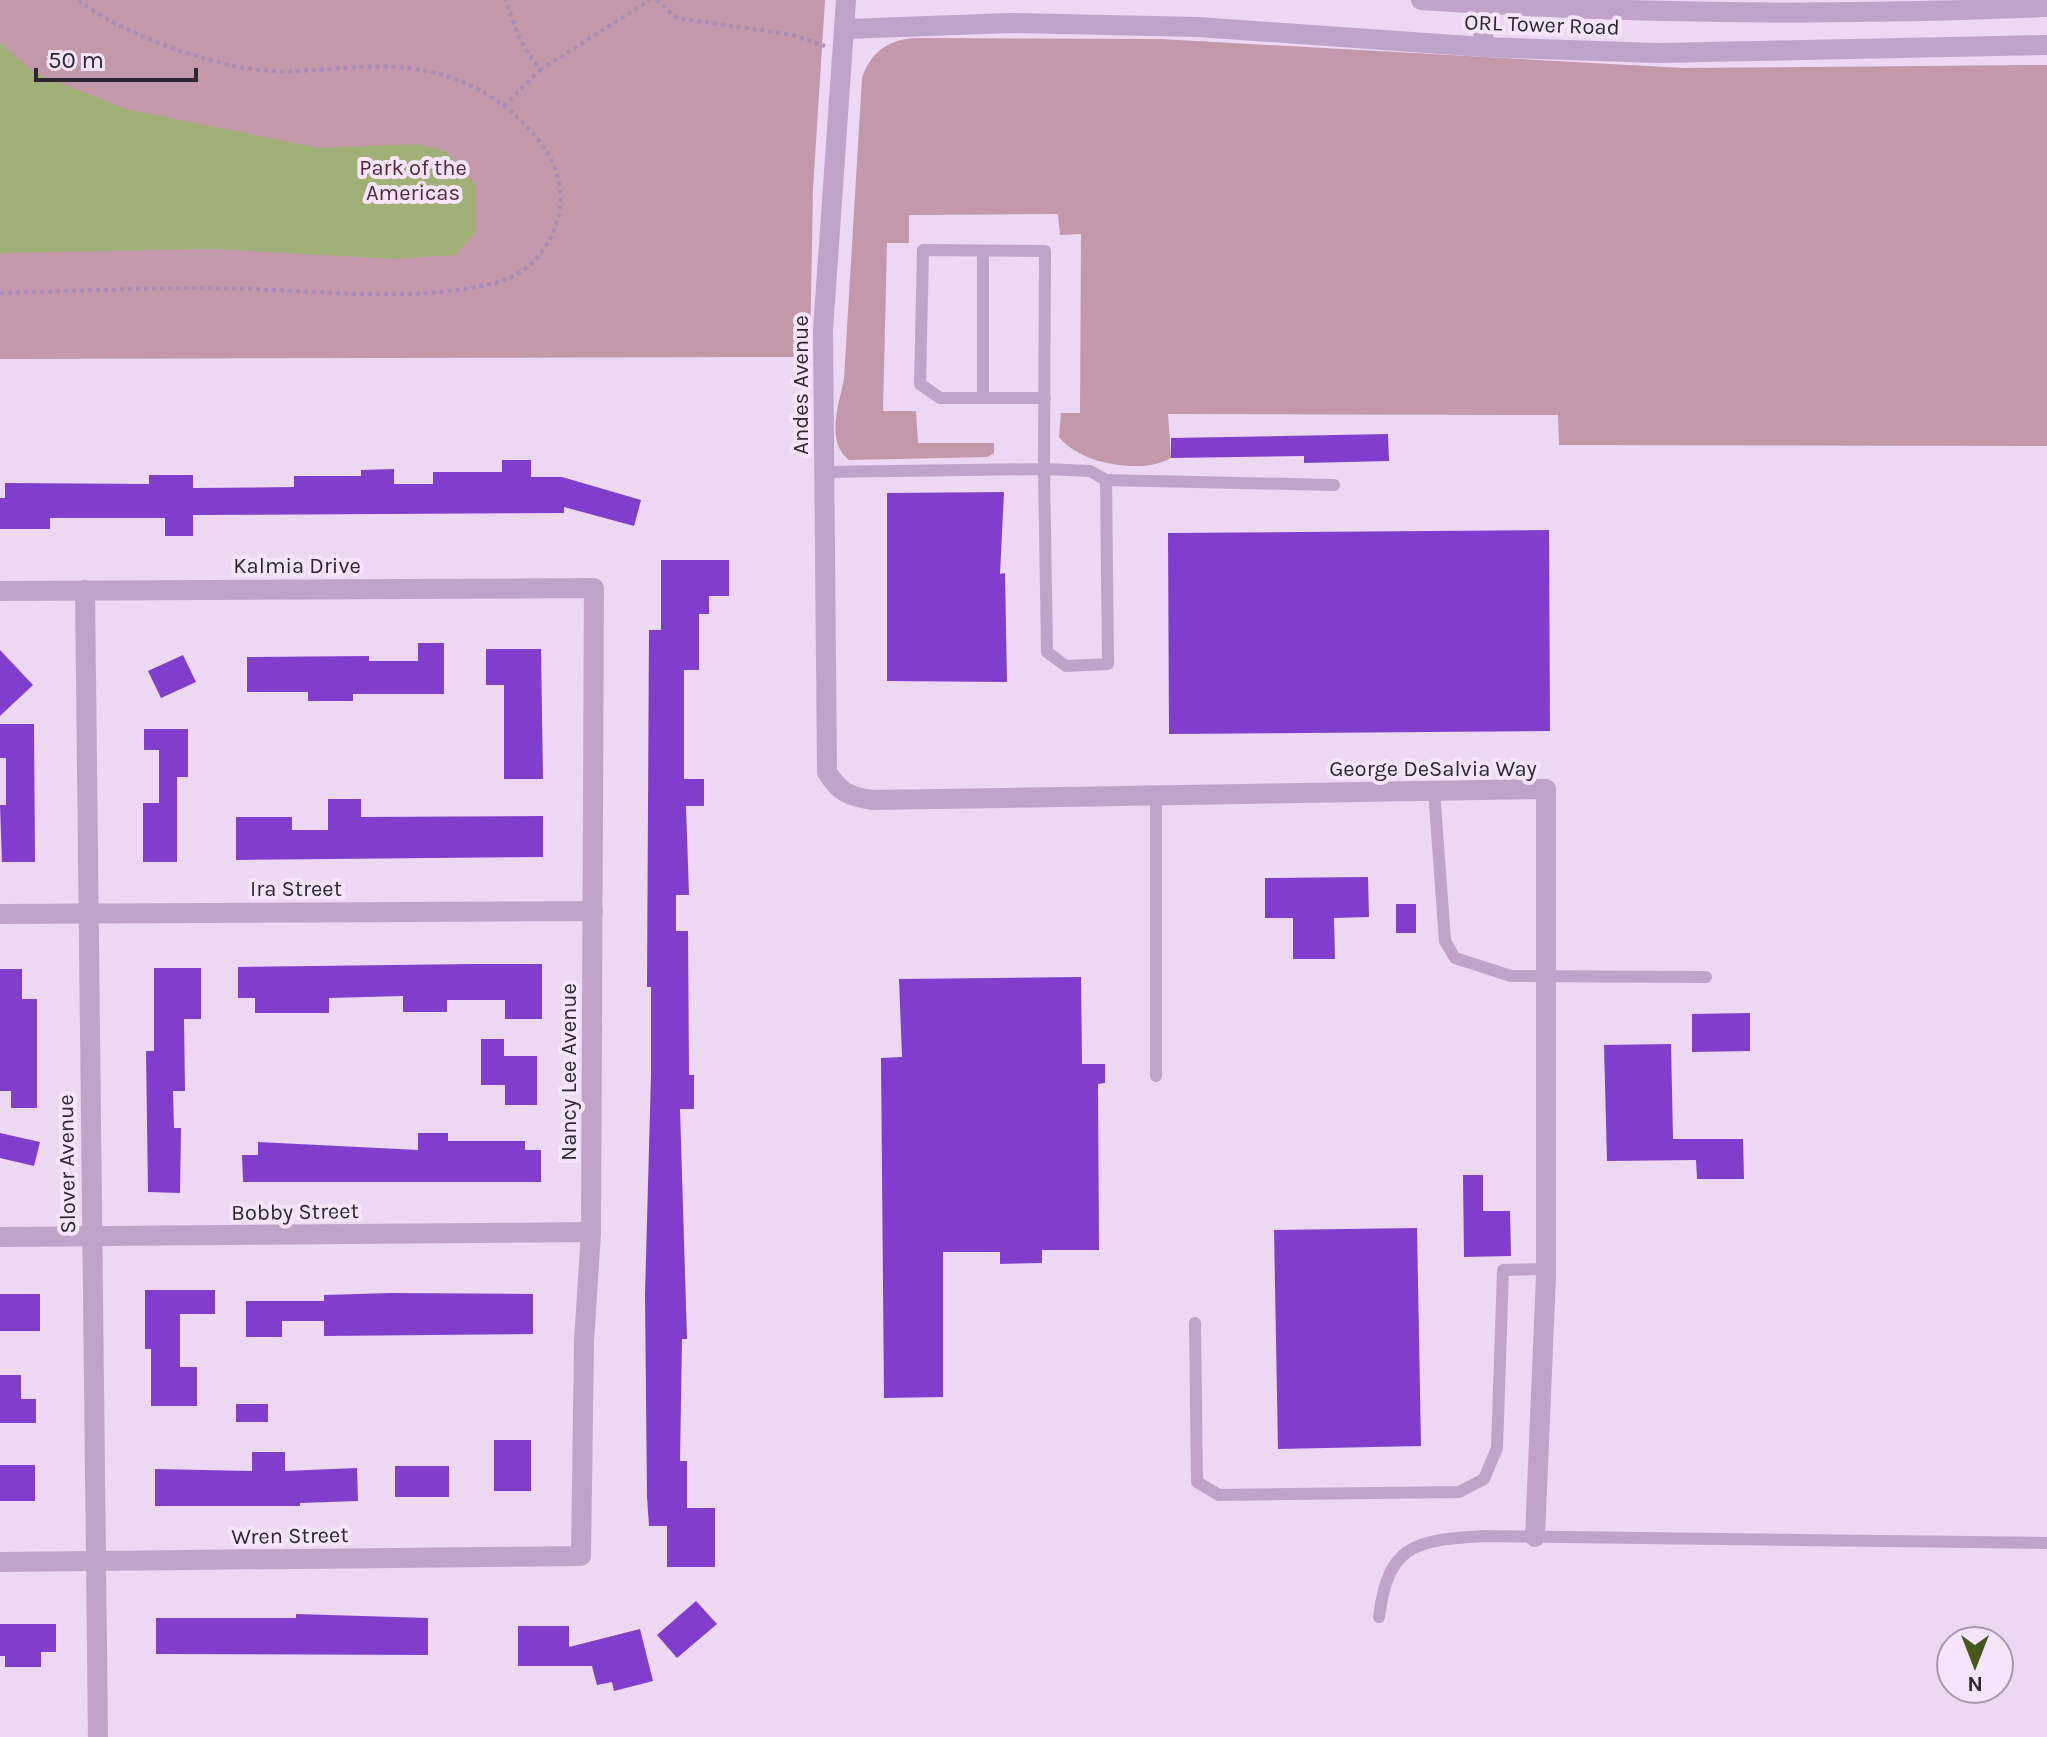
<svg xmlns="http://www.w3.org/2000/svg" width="2047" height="1737" font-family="Karla,sans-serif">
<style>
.green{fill:#c298aa}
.water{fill:#a0b076}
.building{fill:#813dcb}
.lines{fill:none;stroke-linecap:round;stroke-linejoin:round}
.path{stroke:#a98eb6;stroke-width:4;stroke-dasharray:4 4;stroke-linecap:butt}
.service{stroke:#bfa4ca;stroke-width:12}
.minor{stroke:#bfa4ca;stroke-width:20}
.labels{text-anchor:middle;stroke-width:8;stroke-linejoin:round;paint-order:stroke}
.street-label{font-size:22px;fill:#2e2635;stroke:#f5e4fa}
.park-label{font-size:22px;fill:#55293a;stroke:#f5e4fa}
</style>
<rect width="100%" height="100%" fill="#ecd8f2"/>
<g class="green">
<path d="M 0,0 L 825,0 L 813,189 L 810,357 L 0,359 Z"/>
<path d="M 913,38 L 1160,39 L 1683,68 L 2047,65 L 2047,446 L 1559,445 L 1558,415 L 1168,414 L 1171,458 C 1142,475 1080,464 1059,437 L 1061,413 L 1080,413 L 1081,234 L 1060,235 L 1058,214 L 909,215 L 909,243 L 887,243 L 883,411 L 916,411 L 918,443 L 994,443 L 994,453 L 987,457 L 849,460 C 825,441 839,405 844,379 L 862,78 C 871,52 887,41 913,38 Z"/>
</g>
<path class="water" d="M 0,42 L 33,72 L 126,109 L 319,148 L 416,144 L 446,151 L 476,185 L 476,232 L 456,255 L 395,259 L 213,249 L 0,253 Z"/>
<g class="building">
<path d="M 1388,434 L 1389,461 L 1304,463 L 1304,456 L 1171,458 L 1171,438 Z"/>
<path d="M 502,460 L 531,460 L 531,477 L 562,477 L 641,500 L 634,526 L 564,507 L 564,513 L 193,515 L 193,536 L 165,536 L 165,518 L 50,518 L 50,529 L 0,529 L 0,498 L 5,498 L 5,483 L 149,484 L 149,475 L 193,475 L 193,488 L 294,487 L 294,476 L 361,476 L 361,470 L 394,469 L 394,484 L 433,484 L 433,472 L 502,472 Z"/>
<path d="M 1004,492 L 1000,574 L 1005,573 L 1007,682 L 887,681 L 887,493 Z"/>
<path d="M 1549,530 L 1550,731 L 1169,734 L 1168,533 Z"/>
<path d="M 661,560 L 729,560 L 729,596 L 709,596 L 709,614 L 699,614 L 699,670 L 684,670 L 684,779 L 704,779 L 704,806 L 686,806 L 689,895 L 676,895 L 676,931 L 688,931 L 689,1075 L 694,1075 L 694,1109 L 680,1109 L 687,1339 L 682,1339 L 680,1461 L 687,1461 L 687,1508 L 715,1508 L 715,1567 L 667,1567 L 667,1526 L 649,1526 L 647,1497 L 645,1295 L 651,1075 L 651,987 L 647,987 L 649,630 L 661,630 Z"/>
<path d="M 418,643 L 444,643 L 444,694 L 353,694 L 353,701 L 308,701 L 308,692 L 247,692 L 247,657 L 369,656 L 369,661 L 418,661 Z"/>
<path d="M 486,649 L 541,649 L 543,779 L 504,779 L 504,685 L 486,685 Z"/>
<path d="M 0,650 L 33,685 L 0,716 Z"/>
<path d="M 183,655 L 196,682 L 161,698 L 148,671 Z"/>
<path d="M 0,724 L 34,724 L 35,862 L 2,862 L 0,805 L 6,805 L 6,758 L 0,758 Z"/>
<path d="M 144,729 L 188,729 L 188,777 L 177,777 L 177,862 L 143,862 L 143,803 L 159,803 L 159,750 L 144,750 Z"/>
<path d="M 328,799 L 361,799 L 361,817 L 543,816 L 543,857 L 236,860 L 236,817 L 292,817 L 292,830 L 328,830 Z"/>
<path d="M 1368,877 L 1369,917 L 1334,918 L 1335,959 L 1293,959 L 1293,918 L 1265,918 L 1265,878 Z"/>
<rect x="1396" y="904" width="20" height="29"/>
<path d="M 472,964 L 542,964 L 542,1019 L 505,1019 L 505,1000 L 447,1000 L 447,1012 L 403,1012 L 403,996 L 329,998 L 329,1013 L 255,1013 L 255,998 L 238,998 L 238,967 Z"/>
<path d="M 154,968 L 201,968 L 201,1019 L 184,1019 L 185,1091 L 173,1091 L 174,1128 L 181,1128 L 180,1193 L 148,1192 L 146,1051 L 154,1051 Z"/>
<path d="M 0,969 L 22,969 L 22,999 L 37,999 L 37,1108 L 11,1108 L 11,1091 L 0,1091 Z"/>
<path d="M 1081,977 L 1082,1064 L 1105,1064 L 1105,1083 L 1098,1084 L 1099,1250 L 1042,1250 L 1042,1263 L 1000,1264 L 1000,1252 L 943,1252 L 943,1397 L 884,1398 L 881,1058 L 902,1057 L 899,979 Z"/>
<path d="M 1750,1013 L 1750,1051 L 1692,1052 L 1692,1014 Z"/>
<path d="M 481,1039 L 504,1039 L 504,1056 L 537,1056 L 537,1105 L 505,1105 L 505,1085 L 481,1085 Z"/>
<path d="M 1671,1044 L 1673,1139 L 1743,1139 L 1744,1179 L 1697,1179 L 1696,1160 L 1607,1161 L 1604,1045 Z"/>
<path d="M 0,1133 L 40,1142 L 34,1166 L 0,1158 Z"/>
<path d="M 418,1133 L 448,1133 L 448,1141 L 525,1141 L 525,1150 L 541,1150 L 541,1182 L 243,1182 L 242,1155 L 258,1155 L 258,1142 L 418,1150 Z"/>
<path d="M 1463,1175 L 1483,1175 L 1483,1211 L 1510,1211 L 1511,1256 L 1464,1257 Z"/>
<path d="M 1417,1228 L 1421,1446 L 1278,1449 L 1274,1230 Z"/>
<path d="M 145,1290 L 215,1290 L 215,1314 L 180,1314 L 180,1367 L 197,1367 L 197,1406 L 151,1406 L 151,1349 L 145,1349 Z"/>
<path d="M 391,1293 L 533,1294 L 533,1334 L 324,1336 L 324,1321 L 282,1321 L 282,1337 L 246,1337 L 246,1301 L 324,1301 L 324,1295 Z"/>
<rect x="0" y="1294" width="40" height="37"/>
<path d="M 0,1375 L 21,1375 L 21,1399 L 36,1399 L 36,1423 L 0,1423 Z"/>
<rect x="236" y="1404" width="32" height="18"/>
<rect x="494" y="1440" width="37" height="51"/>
<path d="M 252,1452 L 285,1452 L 285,1471 L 357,1468 L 358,1501 L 300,1503 L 300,1506 L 155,1506 L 155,1469 L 252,1471 Z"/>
<rect x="0" y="1465" width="35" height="36"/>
<rect x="395" y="1466" width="54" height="31"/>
<path d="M 696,1601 L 717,1624 L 677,1658 L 657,1635 Z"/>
<path d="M 296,1614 L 428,1618 L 428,1655 L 156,1654 L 156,1618 L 296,1618 Z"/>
<path d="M 0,1624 L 56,1624 L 56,1652 L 41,1652 L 41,1667 L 5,1667 L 5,1656 L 0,1656 Z"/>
<path d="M 518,1626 L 569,1626 L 569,1647 L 640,1629 L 653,1681 L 614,1691 L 612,1682 L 597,1685 L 592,1666 L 518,1666 Z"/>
</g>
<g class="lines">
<g class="path">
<path d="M 656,0 L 677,18 L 793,35 L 825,46"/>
<path d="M 540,70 L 650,0"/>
<path d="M 504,106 L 540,70 L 521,42 L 505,0"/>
<path d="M 0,293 C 84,291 170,286 254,289 C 332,292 412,302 490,284 C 514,279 534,267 547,244 C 566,213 565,177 544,148 C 510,99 456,70 396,67 C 348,64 300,76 251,69 C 205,63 113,30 79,0"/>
</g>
<g class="service">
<path d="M 983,398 L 983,251"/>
<path d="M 824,472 L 1044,469 L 1047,652 L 1066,666 L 1108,664 L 1106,480 L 1090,471 L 1044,469 L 1045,251 L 923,250 L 920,384 L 940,398 L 1045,398"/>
<path d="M 1106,480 L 1334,485"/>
<path d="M 1434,790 L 1445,941 L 1455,958 L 1511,976 L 1706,977"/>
<path d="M 1156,793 L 1156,1076"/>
<path d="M 1195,1323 L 1197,1482 L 1219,1495 L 1459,1492 L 1484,1479 L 1497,1448 L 1503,1270 L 1546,1269"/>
<path d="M 1379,1617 C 1388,1544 1416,1540 1483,1536 L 2047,1543"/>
</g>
<g class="minor">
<path d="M 846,0 L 823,330 L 827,772 C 839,792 850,797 873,800 L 1546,789 L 1546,1275 L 1535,1537"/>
<path d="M 1421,0 C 1630,14 1838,16 2047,7"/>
<path d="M 845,29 L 1011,23 L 1198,27 L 1483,47 L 1657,53 L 2047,45"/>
<path d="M 1483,47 L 1484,4"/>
<path d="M 85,590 L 98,1737"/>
<path d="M 0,591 L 594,588 L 591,1232 L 584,1341 L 581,1556 L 0,1562"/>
<path d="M 0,914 L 593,911"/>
<path d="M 0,1237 L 591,1232"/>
</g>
</g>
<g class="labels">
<g class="street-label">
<text transform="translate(1542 24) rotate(2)" y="8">ORL Tower Road</text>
<text transform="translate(800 385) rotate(-90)" y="8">Andes Avenue</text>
<text x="297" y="573">Kalmia Drive</text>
<text x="1433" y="776">George DeSalvia Way</text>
<text x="296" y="896">Ira Street</text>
<text transform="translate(568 1072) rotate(-90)" y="8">Nancy Lee Avenue</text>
<text transform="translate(66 1164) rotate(-91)" y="8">Slover Avenue</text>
<text transform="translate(295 1211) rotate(-1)" y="8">Bobby Street</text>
<text transform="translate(290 1535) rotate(-1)" y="8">Wren Street</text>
</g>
<g class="park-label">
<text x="413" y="175">Park of the<tspan x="413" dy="25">Americas</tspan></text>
</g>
</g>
<g transform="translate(1975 1665) rotate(180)"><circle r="38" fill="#f5e4fa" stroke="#a598ab" stroke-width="2"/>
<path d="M0-6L14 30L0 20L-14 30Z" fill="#45581a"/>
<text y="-12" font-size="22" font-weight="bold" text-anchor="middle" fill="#2e2635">N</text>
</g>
<path d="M36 68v12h160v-12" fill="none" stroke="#2e2635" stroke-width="4"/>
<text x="48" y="68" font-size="24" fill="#2e2635" stroke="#f5e4fa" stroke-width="6" paint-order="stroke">50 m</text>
</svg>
